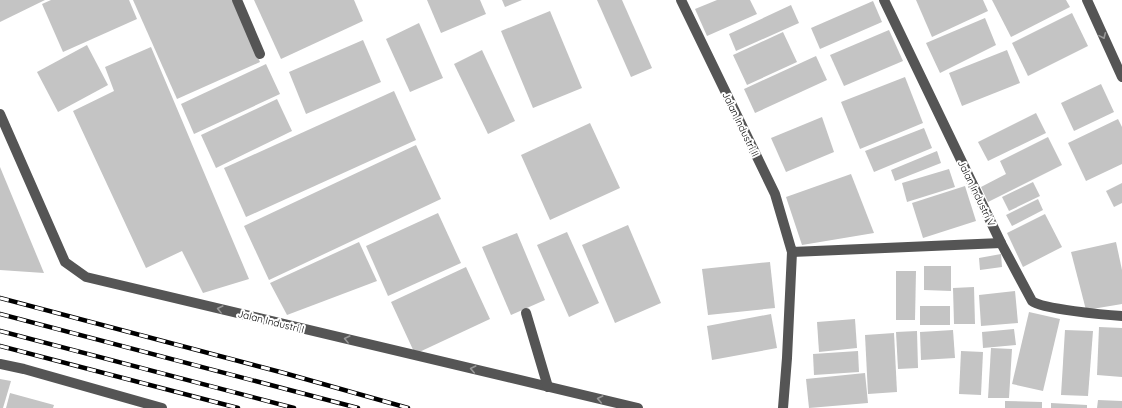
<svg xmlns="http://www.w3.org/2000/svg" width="1122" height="408" font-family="Quicksand,sans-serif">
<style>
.building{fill:#c4c4c4}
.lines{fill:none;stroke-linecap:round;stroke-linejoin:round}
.minor{stroke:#555;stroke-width:10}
.rail-casing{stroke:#000;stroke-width:4.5}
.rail{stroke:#fff;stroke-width:3;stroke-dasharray:9;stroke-linecap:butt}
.oneway{stroke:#999}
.labels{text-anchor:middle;stroke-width:4;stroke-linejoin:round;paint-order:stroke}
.street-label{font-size:10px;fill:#000;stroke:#fff}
</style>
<rect width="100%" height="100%" fill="#fff"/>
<g class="building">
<path d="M 0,0 L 45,0 L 0,22 Z"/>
<path d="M 51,0 L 129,0 L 137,19 L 63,52 L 42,4 Z"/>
<path d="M 133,0 L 232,0 L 260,62 L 177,99 Z"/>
<path d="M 254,0 L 354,0 L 363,21 L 281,59 Z"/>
<path d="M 427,0 L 480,0 L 486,14 L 441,33 Z"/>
<path d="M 502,0 L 522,0 L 505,7 Z"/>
<path d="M 597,0 L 622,0 L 652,68 L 631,77 Z"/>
<path d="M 717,0 L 750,0 L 757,14 L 707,36 L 695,9 Z"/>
<path d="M 916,0 L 983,0 L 988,11 L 932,37 Z"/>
<path d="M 992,0 L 1066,0 L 1070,7 L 1011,37 Z"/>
<path d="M 873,1 L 882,22 L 820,49 L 811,28 Z"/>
<path d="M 791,5 L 799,23 L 736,51 L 729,34 Z"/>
<path d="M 550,11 L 582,88 L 533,108 L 501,31 Z"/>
<path d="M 1072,13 L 1088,46 L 1028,76 L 1012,43 Z"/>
<path d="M 985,18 L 996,45 L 940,73 L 926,43 Z"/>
<path d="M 419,23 L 443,78 L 410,92 L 386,39 Z"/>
<path d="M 889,30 L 903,61 L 844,86 L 830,55 Z"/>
<path d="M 783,32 L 797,62 L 747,85 L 733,55 Z"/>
<path d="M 363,40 L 381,82 L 306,114 L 289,72 Z"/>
<path d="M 87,45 L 108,85 L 58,112 L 37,72 Z"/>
<path d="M 151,47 L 249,279 L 203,293 L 182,251 L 146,268 L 73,111 L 114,91 L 105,67 Z"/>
<path d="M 482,50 L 515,121 L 488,134 L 454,64 Z"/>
<path d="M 1007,50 L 1020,83 L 962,106 L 949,73 Z"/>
<path d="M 816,56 L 827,80 L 755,113 L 744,89 Z"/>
<path d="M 266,64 L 280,94 L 194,134 L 181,104 Z"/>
<path d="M 905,77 L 923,123 L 860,149 L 841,102 Z"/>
<path d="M 1101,84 L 1114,112 L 1074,131 L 1061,103 Z"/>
<path d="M 394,91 L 416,140 L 246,217 L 224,168 Z"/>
<path d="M 277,99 L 292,131 L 216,168 L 201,135 Z"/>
<path d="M 1036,113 L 1046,133 L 988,161 L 978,142 Z"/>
<path d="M 822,117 L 834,152 L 786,172 L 771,138 Z"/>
<path d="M 1118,119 L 1122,127 L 1122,164 L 1086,181 L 1068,143 Z"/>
<path d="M 590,123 L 620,188 L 550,220 L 521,155 Z"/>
<path d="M 924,128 L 932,148 L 874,172 L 865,151 Z"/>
<path d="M 1048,137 L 1062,165 L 988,202 L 981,187 L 1006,174 L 1000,161 Z"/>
<path d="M 416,145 L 441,199 L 269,280 L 244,226 Z"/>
<path d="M 937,151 L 941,163 L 895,181 L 891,170 Z"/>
<path d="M 0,167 L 44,273 L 0,270 Z"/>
<path d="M 949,169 L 955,187 L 907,202 L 902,183 Z"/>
<path d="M 851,174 L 874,233 L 802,245 L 786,197 Z"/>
<path d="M 1033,182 L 1040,196 L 1009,211 L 1002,197 Z"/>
<path d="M 1122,183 L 1122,203 L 1114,207 L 1106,191 Z"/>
<path d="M 965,186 L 976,221 L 923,238 L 912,203 Z"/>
<path d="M 1038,199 L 1043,210 L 1012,226 L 1006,215 Z"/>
<path d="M 438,213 L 461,263 L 388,296 L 366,246 Z"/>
<path d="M 1045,214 L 1062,247 L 1023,267 L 1007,233 Z"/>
<path d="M 628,225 L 661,303 L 615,323 L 582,245 Z"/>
<path d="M 567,232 L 599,303 L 569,317 L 537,245 Z"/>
<path d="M 517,233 L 545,300 L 511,315 L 482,247 Z"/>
<path d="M 359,242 L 377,281 L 287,315 L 270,283 Z"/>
<path d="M 1116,242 L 1122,270 L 1122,304 L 1086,310 L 1071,252 Z"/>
<path d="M 1001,254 L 1002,267 L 980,270 L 979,258 Z"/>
<path d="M 770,262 L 775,308 L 708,315 L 702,269 Z"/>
<path d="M 924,266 L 951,266 L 951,291 L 924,290 Z"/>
<path d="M 466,267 L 490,319 L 415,354 L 391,302 Z"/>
<path d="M 896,271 L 916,271 L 915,320 L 896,320 Z"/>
<path d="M 974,287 L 975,324 L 954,324 L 953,288 Z"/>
<path d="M 1015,291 L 1018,323 L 981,326 L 979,295 Z"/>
<rect x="920" y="306" width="30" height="19"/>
<path d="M 1029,312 L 1060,319 L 1043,391 L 1012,384 Z"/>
<path d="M 771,314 L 777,348 L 712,360 L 707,326 Z"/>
<path d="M 855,319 L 857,348 L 819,352 L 817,322 Z"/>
<path d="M 1099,327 L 1122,328 L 1122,377 L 1097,375 Z"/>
<path d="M 1014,329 L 1016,345 L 983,348 L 982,332 Z"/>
<path d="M 953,330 L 955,358 L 921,360 L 920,332 Z"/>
<path d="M 1065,330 L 1093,331 L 1088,396 L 1061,395 Z"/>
<path d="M 917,331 L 918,368 L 898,369 L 896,332 Z"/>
<path d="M 894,333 L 897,392 L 868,394 L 865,335 Z"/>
<path d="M 991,348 L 1012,349 L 1009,398 L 988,398 Z"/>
<path d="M 858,351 L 859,372 L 814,375 L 813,354 Z"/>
<path d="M 961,351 L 983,352 L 981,395 L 959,394 Z"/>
<path d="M 865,373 L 868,403 L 809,408 L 806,379 Z"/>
<path d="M 0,379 L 11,381 L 3,408 L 0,408 Z"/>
<path d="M 10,393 L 54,405 L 53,408 L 6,408 Z"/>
<path d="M 1098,400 L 1122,401 L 1122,408 L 1097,408 Z"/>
<path d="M 1005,401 L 1042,402 L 1042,408 L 1005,408 Z"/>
<path d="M 1051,403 L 1087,405 L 1087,408 L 1051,408 Z"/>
</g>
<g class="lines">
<g class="minor">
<path d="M 237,0 L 260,54"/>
<path d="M 681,0 L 775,194 L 792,252 L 1001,243"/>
<path d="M 884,0 L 1001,243 L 1032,301 C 1041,309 1106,315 1122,316"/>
<path d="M 1087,0 L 1122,77"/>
<path d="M 0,114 L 65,262 L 86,277 L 638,408"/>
<path d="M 526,313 L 548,387"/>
<path d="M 0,364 L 24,369 L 162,408"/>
<path d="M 783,408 L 787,358 L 792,252"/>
</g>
<defs>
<g id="rail">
<path d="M 0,298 L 284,373 L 408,408"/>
<path d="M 0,314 L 358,408"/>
<path d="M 0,331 L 294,408"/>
<path d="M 0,346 L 238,408"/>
</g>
</defs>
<use href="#rail" class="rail-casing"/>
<use href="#rail" class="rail"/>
</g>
<defs><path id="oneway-chevron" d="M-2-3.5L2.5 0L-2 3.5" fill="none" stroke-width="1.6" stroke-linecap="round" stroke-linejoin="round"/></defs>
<g class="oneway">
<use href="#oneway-chevron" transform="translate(1103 36) rotate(66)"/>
<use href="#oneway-chevron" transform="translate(220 309) rotate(-166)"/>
<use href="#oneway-chevron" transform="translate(347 339) rotate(-166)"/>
<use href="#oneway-chevron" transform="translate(473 369) rotate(-167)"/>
<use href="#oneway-chevron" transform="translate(600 399) rotate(-167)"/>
</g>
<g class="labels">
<g class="street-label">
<text transform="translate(741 124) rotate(64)" y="4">Jalan Industri II</text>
<text transform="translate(977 193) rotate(64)" y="4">Jalan Industri V</text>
<text transform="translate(271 321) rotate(14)" y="4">Jalan Industri I</text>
</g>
</g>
</svg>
